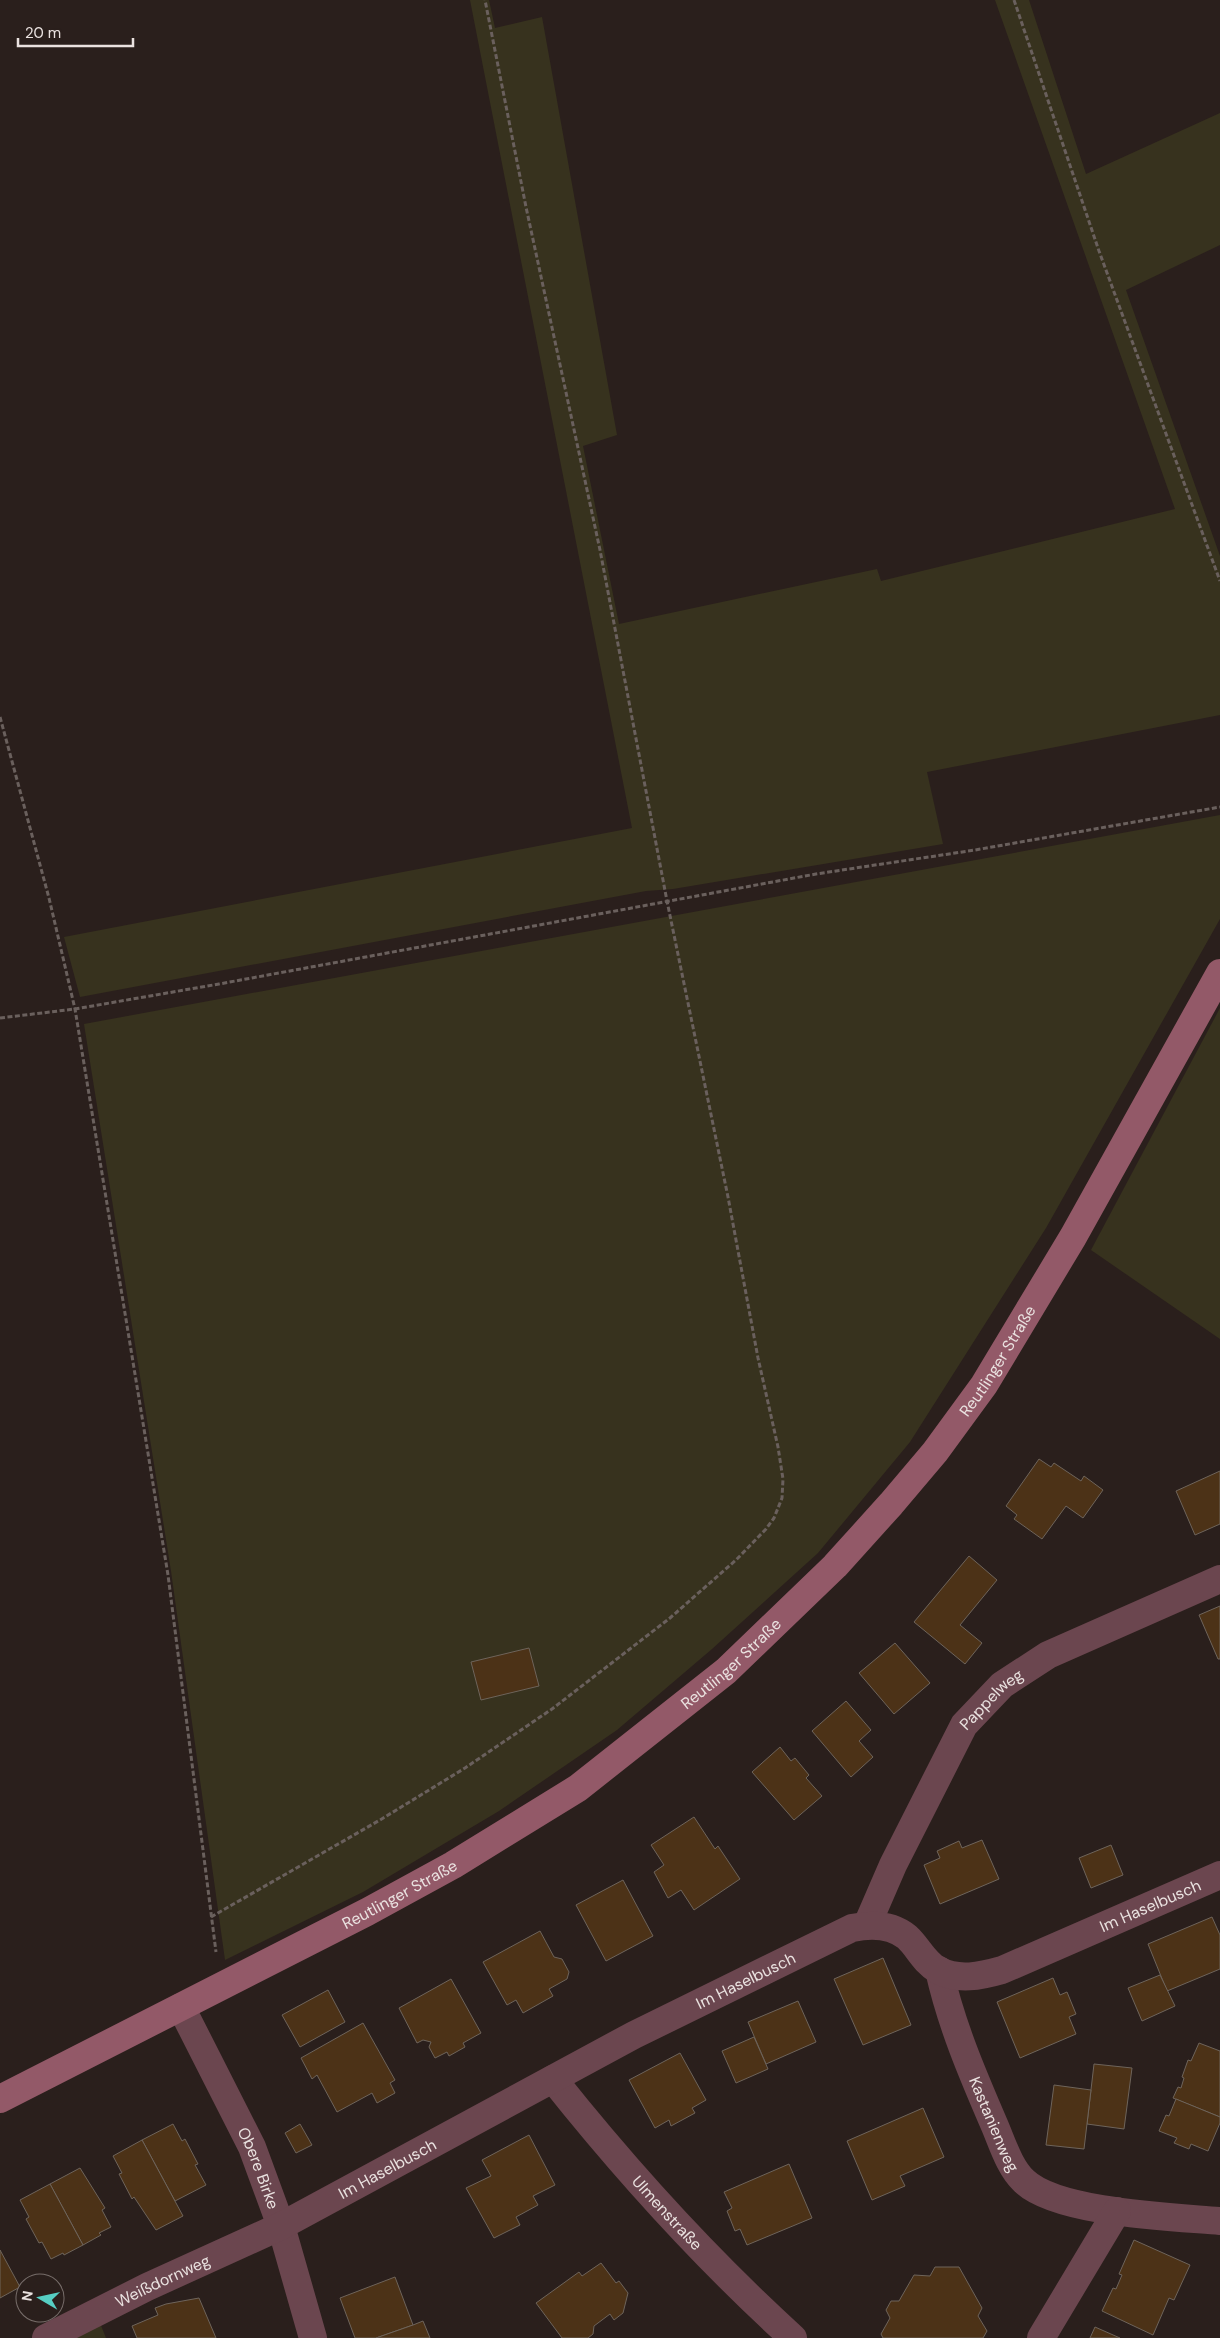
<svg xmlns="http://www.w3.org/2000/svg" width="1220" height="2338" font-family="'DM Sans',sans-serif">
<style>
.green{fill:#37321e}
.building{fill:#4c3217;stroke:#6e645b}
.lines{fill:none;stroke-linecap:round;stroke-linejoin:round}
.path{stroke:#6a605d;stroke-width:3;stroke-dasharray:5 2.5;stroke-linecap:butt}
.street{stroke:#6b464f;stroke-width:28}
.secondary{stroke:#935968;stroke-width:28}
.labels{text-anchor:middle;stroke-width:4;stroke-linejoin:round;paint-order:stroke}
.street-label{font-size:16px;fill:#eae2e0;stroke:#2a1f1c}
</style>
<rect width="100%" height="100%" fill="#2a1f1c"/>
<g class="green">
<path d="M 470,0 L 489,0 L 495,28 L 542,17 L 617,435 L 583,446 L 619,624 L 877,569 L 881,581 L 1175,509 L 995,0 L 1029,0 L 1086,174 L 1220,113 L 1220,245 L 1126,290 L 1220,556 L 1220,715 L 927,772 L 943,844 L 673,889 L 646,891 L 80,997 L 64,937 L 632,828 Z"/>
<path d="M 1220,815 L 1220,919 L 1046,1228 L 910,1442 L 818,1553 L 712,1649 L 617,1730 L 499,1811 L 363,1892 L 225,1960 L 171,1571 L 84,1024 Z"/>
<path d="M 1220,1008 L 1220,1339 L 1091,1250 Z"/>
<path d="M 100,2323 L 106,2338 L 73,2338 Z"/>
</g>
<g class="building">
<path d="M 1039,1459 L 1051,1467 L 1054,1463 L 1081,1481 L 1084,1476 L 1103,1490 L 1083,1518 L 1066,1506 L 1042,1539 L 1014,1519 L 1017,1515 L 1006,1506 Z"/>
<path d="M 1220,1471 L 1220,1524 L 1195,1535 L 1176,1491 Z"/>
<path d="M 969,1556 L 997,1580 L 960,1625 L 982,1643 L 965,1664 L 914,1622 Z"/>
<path d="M 1220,1606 L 1220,1659 L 1218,1659 L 1199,1615 Z"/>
<path d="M 895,1643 L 930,1683 L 894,1714 L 859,1673 Z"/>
<path d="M 529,1648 L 539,1686 L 481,1700 L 471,1662 Z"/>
<path d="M 846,1701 L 871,1730 L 859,1741 L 873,1757 L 851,1777 L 812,1731 Z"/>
<path d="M 780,1747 L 791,1761 L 795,1758 L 809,1775 L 806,1778 L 822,1796 L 794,1820 L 752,1772 Z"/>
<path d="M 694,1817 L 715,1849 L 718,1846 L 740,1879 L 694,1910 L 681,1890 L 668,1898 L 654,1872 L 664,1865 L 651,1845 Z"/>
<path d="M 982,1840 L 999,1879 L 940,1904 L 924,1865 L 940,1858 L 937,1851 L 959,1841 L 962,1848 Z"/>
<path d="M 1111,1845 L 1123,1875 L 1091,1888 L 1079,1858 Z"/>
<path d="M 623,1880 L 653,1936 L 606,1961 L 576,1905 Z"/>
<path d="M 1212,1917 L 1220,1935 L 1220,1969 L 1167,1991 L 1148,1944 Z"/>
<path d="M 540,1931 L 554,1957 L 562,1959 L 569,1972 L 567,1979 L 549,1989 L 553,1996 L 523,2013 L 516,2000 L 507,2005 L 483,1962 Z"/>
<path d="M 883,1958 L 911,2025 L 863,2045 L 834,1979 Z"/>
<path d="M 1160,1975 L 1175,2006 L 1142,2021 L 1128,1988 Z"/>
<path d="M 1053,1978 L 1060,1995 L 1067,1992 L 1076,2014 L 1069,2017 L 1076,2034 L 1020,2058 L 997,2002 Z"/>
<path d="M 451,1979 L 481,2033 L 463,2043 L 465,2047 L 449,2056 L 447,2052 L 435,2058 L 429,2047 L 431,2042 L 423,2040 L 417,2043 L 399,2008 Z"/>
<path d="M 328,1990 L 345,2022 L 300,2047 L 282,2015 Z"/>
<path d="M 798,2001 L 816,2042 L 766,2064 L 748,2022 Z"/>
<path d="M 363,2023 L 395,2080 L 390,2083 L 395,2093 L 377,2103 L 372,2093 L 337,2112 L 317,2075 L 312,2079 L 301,2058 Z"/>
<path d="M 754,2037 L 768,2069 L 736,2083 L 722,2051 Z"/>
<path d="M 1199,2043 L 1220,2051 L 1220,2117 L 1173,2098 L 1178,2087 L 1181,2088 L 1184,2078 L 1182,2077 L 1188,2060 L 1191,2061 Z"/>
<path d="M 680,2053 L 706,2100 L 692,2108 L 695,2113 L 671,2126 L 669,2120 L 655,2128 L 629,2080 Z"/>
<path d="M 1094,2064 L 1132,2068 L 1124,2129 L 1087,2124 Z"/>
<path d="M 1054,2085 L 1091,2090 L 1084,2149 L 1046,2145 Z"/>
<path d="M 1176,2099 L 1220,2117 L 1220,2123 L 1208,2151 L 1191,2144 L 1189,2149 L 1174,2143 L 1177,2138 L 1159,2131 L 1166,2115 L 1169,2116 Z"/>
<path d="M 923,2108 L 944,2157 L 900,2176 L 905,2186 L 872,2200 L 847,2141 Z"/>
<path d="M 173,2124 L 182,2141 L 185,2139 L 198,2164 L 195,2165 L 206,2185 L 175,2201 L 142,2140 Z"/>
<path d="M 300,2124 L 312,2145 L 296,2153 L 285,2133 Z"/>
<path d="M 529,2135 L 555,2185 L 533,2196 L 538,2205 L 516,2217 L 520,2225 L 494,2238 L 466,2188 L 491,2176 L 482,2160 Z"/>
<path d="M 142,2140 L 183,2216 L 156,2230 L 134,2197 L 132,2199 L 119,2174 L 122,2173 L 113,2156 Z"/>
<path d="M 789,2164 L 812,2218 L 747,2245 L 740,2229 L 735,2231 L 727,2211 L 732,2208 L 724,2192 Z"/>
<path d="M 80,2168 L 105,2208 L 102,2210 L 111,2227 L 99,2233 L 101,2235 L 83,2245 L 50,2184 Z"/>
<path d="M 50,2184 L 83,2245 L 64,2255 L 63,2253 L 51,2259 L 42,2242 L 39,2243 L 26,2219 L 29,2217 L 20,2200 Z"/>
<path d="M 1134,2240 L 1190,2265 L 1174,2300 L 1169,2298 L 1153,2335 L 1102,2311 L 1113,2288 L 1116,2289 L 1122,2275 L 1119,2274 Z"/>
<path d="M 0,2250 L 20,2287 L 0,2298 Z"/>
<path d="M 601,2263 L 616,2283 L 619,2281 L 628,2293 L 623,2313 L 614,2320 L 610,2314 L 594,2326 L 593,2334 L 588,2338 L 562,2338 L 536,2303 L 579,2272 L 582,2276 Z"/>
<path d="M 935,2267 L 959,2267 L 982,2308 L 978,2316 L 987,2331 L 983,2338 L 883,2338 L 881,2334 L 890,2318 L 886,2310 L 891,2301 L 899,2301 L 914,2275 L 930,2276 Z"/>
<path d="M 395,2277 L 413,2325 L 376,2338 L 355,2338 L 340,2298 Z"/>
<path d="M 199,2298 L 216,2338 L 137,2338 L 132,2326 L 158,2315 L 155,2308 L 166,2304 Z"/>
<path d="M 423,2321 L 430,2338 L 376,2338 L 413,2325 Z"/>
<path d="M 1095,2327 L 1120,2338 L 1090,2338 Z"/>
</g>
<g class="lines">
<g class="path">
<path d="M 1014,0 L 1099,251 L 1220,581"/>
<path d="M 0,717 L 49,898 L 75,1009 L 168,1575 L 216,1952"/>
<path d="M 0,1018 L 75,1009 L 219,984 L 816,874 L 975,850 L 1220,807"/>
<path d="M 211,1917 L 380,1820 L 465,1768 L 552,1709 L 670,1618 L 736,1560 L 766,1529 L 774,1518 L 782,1498 L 783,1479 L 778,1447 L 758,1358 L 728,1197 L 667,901 L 600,550 L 526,207 L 485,0"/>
</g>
<g class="street">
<path id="s1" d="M 867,1925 L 893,1865 L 964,1725 L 1002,1685 L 1048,1655 L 1220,1579"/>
<path id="s2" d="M 939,1970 C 951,2024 972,2073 994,2124 C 1002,2142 1009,2167 1024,2181 C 1057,2213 1174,2217 1220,2221"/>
<path id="s3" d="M 181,2007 L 252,2147 L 281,2226 L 313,2338"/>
<path id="s4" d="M 553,2079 C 627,2172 705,2258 793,2338"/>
<path id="s5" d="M 46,2338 L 147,2287 L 281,2226 L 634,2035 L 852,1928 C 871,1924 891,1924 907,1937 C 918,1947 924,1962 938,1970 C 958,1981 981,1976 1002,1970 L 1220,1875"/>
<path d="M 1041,2338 L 1117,2211"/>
</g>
<path class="secondary" id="s6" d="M 0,2099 L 367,1912 L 453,1865 L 578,1788 L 726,1671 L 835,1566 L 891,1504 L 935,1452 L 984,1385 L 1073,1237 L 1220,973"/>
</g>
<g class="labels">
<g class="street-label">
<text dy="6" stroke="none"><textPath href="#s6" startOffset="1259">Reutlinger Straße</textPath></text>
<text dy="6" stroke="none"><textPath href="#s6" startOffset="854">Reutlinger Straße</textPath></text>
<text dy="6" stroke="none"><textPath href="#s1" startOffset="260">Pappelweg</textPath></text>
<text dy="6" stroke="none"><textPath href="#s6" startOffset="449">Reutlinger Straße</textPath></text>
<text dy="6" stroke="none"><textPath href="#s5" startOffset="1235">Im Haselbusch</textPath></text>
<text dy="6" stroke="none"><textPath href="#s5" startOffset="786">Im Haselbusch</textPath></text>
<text dy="6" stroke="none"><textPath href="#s2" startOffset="164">Kastanienweg</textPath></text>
<text dy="6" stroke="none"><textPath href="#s3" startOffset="179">Obere Birke</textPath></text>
<text dy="6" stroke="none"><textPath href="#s5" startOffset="381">Im Haselbusch</textPath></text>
<text dy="6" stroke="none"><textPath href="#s4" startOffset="176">Ulmenstraße</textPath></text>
<text dy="6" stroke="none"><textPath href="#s5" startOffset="130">Weißdornweg</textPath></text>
</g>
</g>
<g transform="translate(40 2298) rotate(279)"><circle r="24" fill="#2a1f1c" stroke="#776d6a"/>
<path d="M0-4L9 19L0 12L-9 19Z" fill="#56cec3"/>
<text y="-8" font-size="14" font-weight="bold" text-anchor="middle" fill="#eae2e0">N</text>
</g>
<path d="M18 38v8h115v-8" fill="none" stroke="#eae2e0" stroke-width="2.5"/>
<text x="25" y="38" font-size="15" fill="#eae2e0" stroke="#2a1f1c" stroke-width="4" paint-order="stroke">20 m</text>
</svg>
